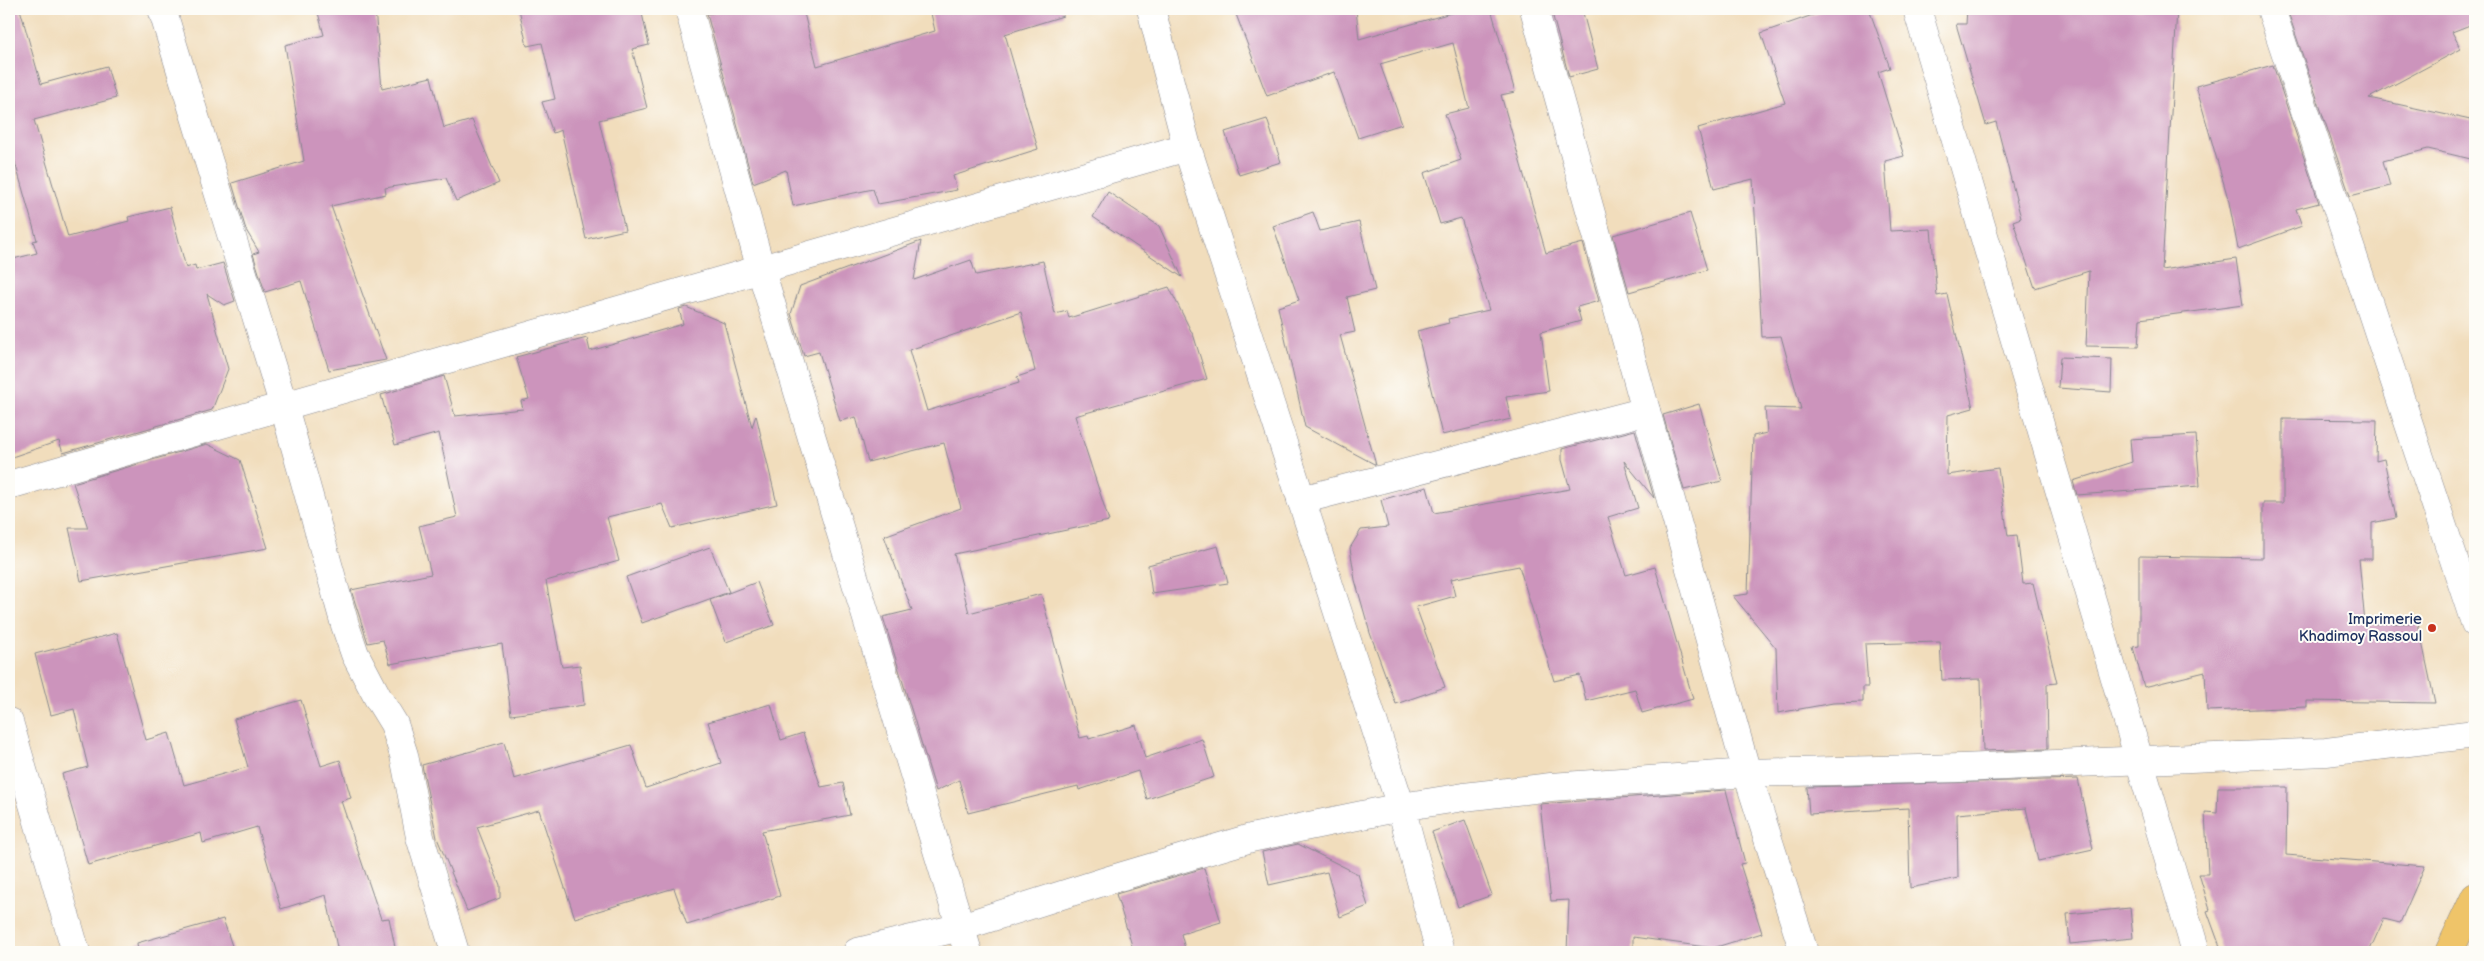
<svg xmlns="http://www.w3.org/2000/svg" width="2484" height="961" font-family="'Balsamiq Sans',sans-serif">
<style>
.building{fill:#cc94bc;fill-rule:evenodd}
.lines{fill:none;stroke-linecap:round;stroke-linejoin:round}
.minor-casing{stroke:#86868d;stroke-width:29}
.tertiary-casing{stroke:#86868d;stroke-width:29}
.primary-casing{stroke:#86868d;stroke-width:29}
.minor{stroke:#fff;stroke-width:28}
.tertiary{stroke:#fff;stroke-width:28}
.primary{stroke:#efc469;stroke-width:28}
.poi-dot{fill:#c8321e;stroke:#fdfcf7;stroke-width:2}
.labels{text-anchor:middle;stroke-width:4;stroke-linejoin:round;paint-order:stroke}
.poi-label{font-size:15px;fill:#1b2f5e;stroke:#fdfcf7;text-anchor:end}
</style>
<rect width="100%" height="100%" fill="#fdfcf7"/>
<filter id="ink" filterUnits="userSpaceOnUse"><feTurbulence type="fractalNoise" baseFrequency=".02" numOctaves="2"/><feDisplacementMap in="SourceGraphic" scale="10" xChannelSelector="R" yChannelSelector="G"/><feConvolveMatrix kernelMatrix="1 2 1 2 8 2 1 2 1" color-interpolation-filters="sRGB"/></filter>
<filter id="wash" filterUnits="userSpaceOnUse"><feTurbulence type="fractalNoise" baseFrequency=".0096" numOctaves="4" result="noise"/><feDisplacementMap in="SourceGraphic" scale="20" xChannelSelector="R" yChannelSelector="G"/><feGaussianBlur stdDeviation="1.12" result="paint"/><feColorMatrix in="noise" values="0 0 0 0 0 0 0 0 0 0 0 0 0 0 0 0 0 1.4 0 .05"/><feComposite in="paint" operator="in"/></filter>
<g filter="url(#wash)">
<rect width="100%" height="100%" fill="#f1ddbc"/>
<g id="blocks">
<g class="building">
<path d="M 9,9 L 20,9 L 41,84 L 107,66 L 116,98 L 34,120 L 68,237 L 129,221 L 128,217 L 170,207 L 186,268 L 195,265 L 196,270 L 223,263 L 235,301 L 224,305 L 207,294 L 228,369 L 212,410 L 63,453 L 59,441 L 9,458 L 9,260 L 37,253 L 33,241 L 37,240 L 9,141 Z"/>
<path d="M 317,9 L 375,9 L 382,89 L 431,77 L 444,128 L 472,120 L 499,183 L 456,201 L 446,178 L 385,188 L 386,194 L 331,206 L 386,360 L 329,370 L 301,281 L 265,292 L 253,254 L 259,252 L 246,230 L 232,183 L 304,161 L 285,45 L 324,35 Z"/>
<path d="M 519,9 L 641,9 L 649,45 L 632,49 L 647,108 L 599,120 L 625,230 L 586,239 L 561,130 L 553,133 L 542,102 L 555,99 L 542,43 L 527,46 Z"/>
<path d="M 729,9 L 803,9 L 817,66 L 935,31 L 930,9 L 1062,9 L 1063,16 L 1005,34 L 1038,149 L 953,176 L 957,190 L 878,204 L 873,189 L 793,206 L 786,170 L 753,183 L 707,14 Z"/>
<path d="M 1234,9 L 1356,9 L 1359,39 L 1465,9 L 1491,9 L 1515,92 L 1501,95 L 1546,253 L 1583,243 L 1599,301 L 1577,307 L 1581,321 L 1541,332 L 1549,391 L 1506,397 L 1511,419 L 1442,435 L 1417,331 L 1449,323 L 1448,319 L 1489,310 L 1461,218 L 1440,224 L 1424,173 L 1461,160 L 1445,114 L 1469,108 L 1453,43 L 1380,64 L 1402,124 L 1358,138 L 1334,72 L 1267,96 Z"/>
<path d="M 1551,9 L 1582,9 L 1598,69 L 1569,77 Z"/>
<path d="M 1830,9 L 1869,9 L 1890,68 L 1878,72 L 1904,156 L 1885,161 L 1890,231 L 1931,229 L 1937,296 L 1947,294 L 1973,408 L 1948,415 L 1947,475 L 1998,468 L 2008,536 L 2017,535 L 2023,584 L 2033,583 L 2057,683 L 2047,684 L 2048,749 L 1983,751 L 1981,679 L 1942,680 L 1940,642 L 1865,644 L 1868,687 L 1863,687 L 1863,702 L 1833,703 L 1778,713 L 1776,648 L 1733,596 L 1748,594 L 1753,436 L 1767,433 L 1765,408 L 1801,409 L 1781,336 L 1762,337 L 1753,179 L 1714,189 L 1698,128 L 1785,103 L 1761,33 Z"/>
<path d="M 1967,9 L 2177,9 L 2162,270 L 2236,259 L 2243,305 L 2140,319 L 2138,347 L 2086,346 L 2089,271 L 2035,288 L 2013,221 L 2021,218 L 1996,122 L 1986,125 L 1956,24 L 1966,24 Z"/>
<path d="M 2287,9 L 2475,9 L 2475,23 L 2452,32 L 2461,49 L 2369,98 L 2475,121 L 2475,160 L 2428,149 L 2383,161 L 2390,186 L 2350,196 Z"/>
<path d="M 2273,65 L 2319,203 L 2296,209 L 2302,226 L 2238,249 L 2229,202 L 2196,86 Z"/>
<path d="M 1267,119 L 1281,162 L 1239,175 L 1225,132 Z"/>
<path d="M 1108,192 L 1159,226 L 1182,277 L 1093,217 Z"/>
<path d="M 1313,212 L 1320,231 L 1359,222 L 1375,290 L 1347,297 L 1355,332 L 1340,335 L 1376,465 L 1305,427 L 1278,307 L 1299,300 L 1273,226 Z"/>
<path d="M 1690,213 L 1707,270 L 1629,292 L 1613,235 Z"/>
<path d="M 921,241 L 914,280 L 971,260 L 976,275 L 1043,261 L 1055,314 L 1067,311 L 1069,318 L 1169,287 L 1194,337 L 1207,379 L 1075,416 L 1109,521 L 954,554 L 969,613 L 1041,594 L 1080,738 L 1088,736 L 1089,739 L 1136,725 L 1145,758 L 1202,739 L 1214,777 L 1147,799 L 1138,771 L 1079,790 L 1078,786 L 968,813 L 959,780 L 936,791 L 883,617 L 912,610 L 884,536 L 961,508 L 944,443 L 868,462 L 856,417 L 840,421 L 819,352 L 804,356 L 791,314 L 800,286 ZM 1021,312 L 1035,371 L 1017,377 L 1019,383 L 927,411 L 909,350 Z"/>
<path d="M 686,307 L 724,323 L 752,427 L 756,415 L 777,504 L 672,528 L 662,504 L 607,517 L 619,561 L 546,581 L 562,667 L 580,665 L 584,705 L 511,715 L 502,644 L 390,664 L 383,640 L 368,643 L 351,590 L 431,574 L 419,526 L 457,517 L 439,433 L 395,445 L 381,395 L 444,376 L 455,416 L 523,409 L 521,401 L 529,399 L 516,357 L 587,338 L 590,351 L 683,324 L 679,309 Z"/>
<path d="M 2060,357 L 2112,359 L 2111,392 L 2058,388 Z"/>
<path d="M 1699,404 L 1722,481 L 1684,490 L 1663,415 Z"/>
<path d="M 2283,419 L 2377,420 L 2376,461 L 2384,459 L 2396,518 L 2372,523 L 2372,559 L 2359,559 L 2365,624 L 2418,623 L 2435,703 L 2307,701 L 2307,707 L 2207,711 L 2205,672 L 2144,687 L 2133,647 L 2139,646 L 2139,556 L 2263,558 L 2263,503 L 2283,503 Z"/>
<path d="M 1635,430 L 1654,498 L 1624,461 L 1638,508 L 1608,517 L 1626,575 L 1655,567 L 1693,699 L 1642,713 L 1635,689 L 1586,701 L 1580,675 L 1554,681 L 1519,566 L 1451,579 L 1455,596 L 1416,607 L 1445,687 L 1396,704 L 1370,633 L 1355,580 L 1350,548 L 1361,530 L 1388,527 L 1381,500 L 1427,487 L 1434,513 L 1570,489 L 1562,460 L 1562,449 Z"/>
<path d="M 2196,435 L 2200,486 L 2077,495 L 2073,481 L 2132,462 L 2130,439 Z"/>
<path d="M 207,444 L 240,460 L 268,548 L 81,581 L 69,528 L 88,528 L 73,483 Z"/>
<path d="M 1218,546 L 1228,583 L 1152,594 L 1148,565 Z"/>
<path d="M 710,547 L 729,592 L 642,623 L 626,577 Z"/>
<path d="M 757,582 L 774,625 L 726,642 L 710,600 Z"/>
<path d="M 117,633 L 146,740 L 169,733 L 184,785 L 248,767 L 234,719 L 301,700 L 321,766 L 340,760 L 351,798 L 341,801 L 381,919 L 389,918 L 396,952 L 338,952 L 326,895 L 281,909 L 257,827 L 203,843 L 201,833 L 88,865 L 62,774 L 88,767 L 74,709 L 51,715 L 35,654 Z"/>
<path d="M 771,704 L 781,740 L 803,733 L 821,787 L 843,783 L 850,815 L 762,831 L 780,896 L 687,925 L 674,888 L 575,918 L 539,810 L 477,827 L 500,885 L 500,898 L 467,911 L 437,838 L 422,765 L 504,742 L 514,779 L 631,745 L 646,788 L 721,763 L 708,722 Z"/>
<path d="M 2078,779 L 2093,849 L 2038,861 L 2026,808 L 1957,814 L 1958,878 L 1910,888 L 1908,808 L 1809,814 L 1807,787 Z"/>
<path d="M 2218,787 L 2287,787 L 2286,855 L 2425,866 L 2400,923 L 2384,919 L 2369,952 L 2222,952 L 2207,911 L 2210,910 L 2199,874 L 2208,874 L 2205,812 L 2217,813 Z"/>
<path d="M 1726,790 L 1745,863 L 1740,864 L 1762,933 L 1713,948 L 1633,937 L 1633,952 L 1567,952 L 1569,900 L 1551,901 L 1540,804 Z"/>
<path d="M 1465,820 L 1492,895 L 1458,907 L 1432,832 Z"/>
<path d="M 1298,844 L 1358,874 L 1368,906 L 1340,917 L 1327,872 L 1269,885 L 1262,852 Z"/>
<path d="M 1204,868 L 1221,922 L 1181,934 L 1186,952 L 1134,952 L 1116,894 Z"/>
<path d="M 2130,908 L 2133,938 L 2070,944 L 2067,914 Z"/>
<path d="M 223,919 L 234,952 L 138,952 L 137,943 Z"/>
</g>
</g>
</g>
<g filter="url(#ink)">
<use href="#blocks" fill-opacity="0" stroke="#86868d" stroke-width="1"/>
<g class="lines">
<defs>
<g id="minor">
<path d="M 162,9 L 284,407 L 345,625 L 355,654 L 378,698 L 394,724 L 404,755 L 420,837 L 455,952"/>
<path d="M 689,9 L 761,270 L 968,952"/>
<path d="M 1151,9 L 1187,147 L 1401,807 L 1440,952"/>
<path d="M 1534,9 L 1747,773 L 1804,952"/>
<path d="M 1917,9 L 2196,952"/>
<path d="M 2271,9 L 2475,623"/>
<path d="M 9,485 L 1187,147"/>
<path d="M 1301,500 L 1646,411"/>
<path d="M 9,722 L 76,952"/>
</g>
<path id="tertiary" d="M 857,952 L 961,927 L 1109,880 L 1251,838 L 1401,807 L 1464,797 L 1551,787 L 1747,773 L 1961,768 L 2326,752 L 2475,734"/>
<path id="primary" d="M 2449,952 L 2475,897"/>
</defs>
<use href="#minor" class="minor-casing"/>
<use href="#tertiary" class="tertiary-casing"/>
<use href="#primary" class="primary-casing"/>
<use href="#minor" class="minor"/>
<use href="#tertiary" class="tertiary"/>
<use href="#primary" class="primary"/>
</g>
</g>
<circle class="poi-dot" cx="2432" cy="628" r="5"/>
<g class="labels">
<g class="poi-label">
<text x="2422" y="624">Imprimerie<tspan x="2422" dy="17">Khadimoy Rassoul</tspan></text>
</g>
</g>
<rect width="2484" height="961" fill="none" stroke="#fdfcf7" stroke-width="30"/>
</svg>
